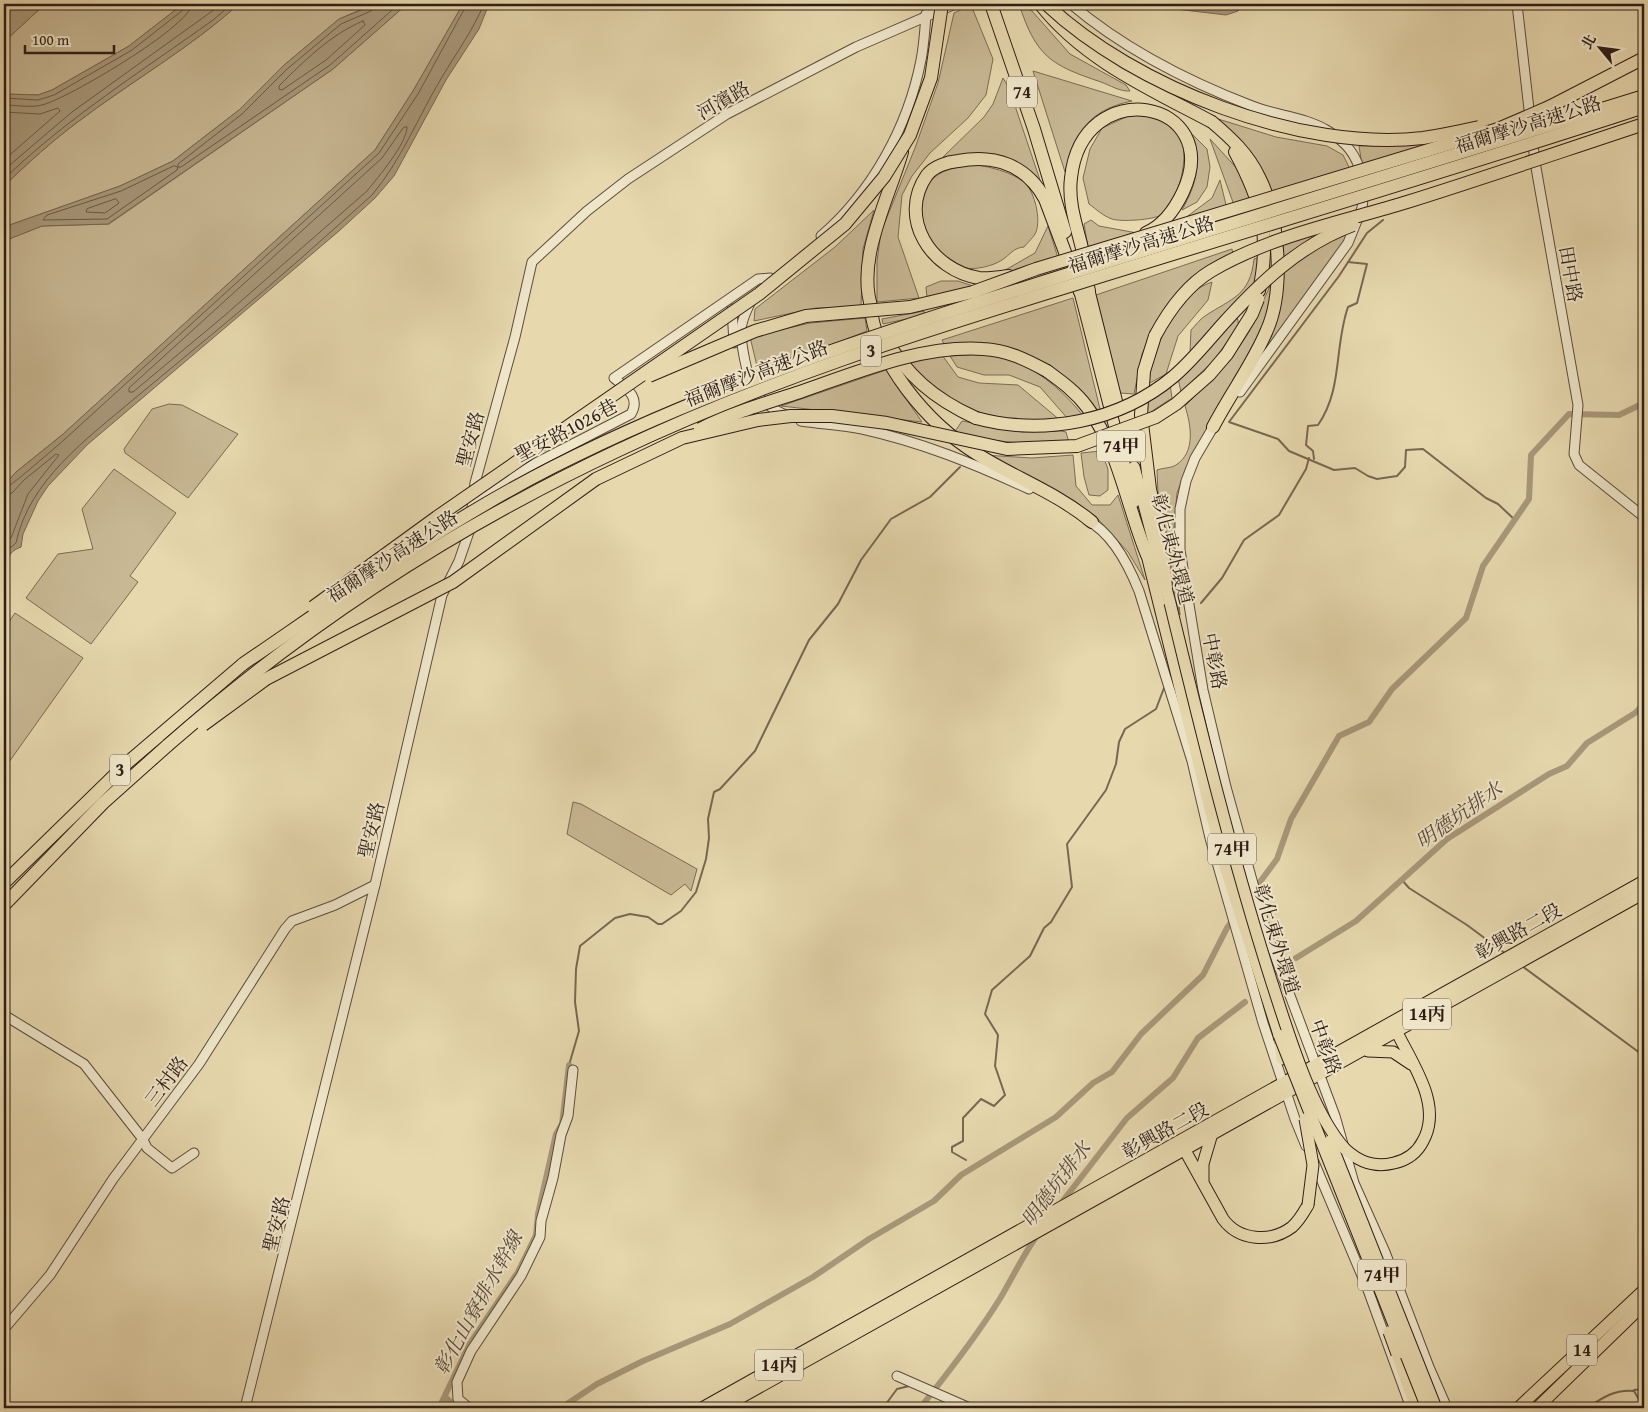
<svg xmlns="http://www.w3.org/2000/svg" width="1648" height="1412" font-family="'Gentium Book Plus','Noto Serif TC',serif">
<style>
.green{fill:#c8b894;stroke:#7c6a55}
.water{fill:#a8987a;stroke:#786752}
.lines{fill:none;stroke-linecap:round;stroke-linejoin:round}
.shore{stroke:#6c5a48;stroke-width:1}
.stream{stroke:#786752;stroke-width:2}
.canal{stroke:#a8987a;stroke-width:6}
.minor-casing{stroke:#5d4c3c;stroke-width:11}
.major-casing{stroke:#2f1d16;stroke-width:13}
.highway-casing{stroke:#2f1d16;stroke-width:14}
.minor{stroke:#efe6ca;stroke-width:9}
.major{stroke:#e7d8ae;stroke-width:11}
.highway{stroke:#e7d8ae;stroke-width:12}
.major-bridge-casing{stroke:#2f1d16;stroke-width:13;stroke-linecap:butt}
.highway-bridge-casing{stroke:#2f1d16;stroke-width:14;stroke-linecap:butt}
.major-bridge{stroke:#e7d8ae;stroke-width:11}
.highway-bridge{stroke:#e7d8ae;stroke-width:12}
.labels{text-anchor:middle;stroke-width:4;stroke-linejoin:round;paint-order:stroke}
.shield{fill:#efe6ca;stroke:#69594c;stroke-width:1}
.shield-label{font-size:18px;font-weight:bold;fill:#2f1d16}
.street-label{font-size:19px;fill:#2f1d16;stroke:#efe6ca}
.water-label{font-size:20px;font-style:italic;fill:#594839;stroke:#efe6ca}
</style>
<rect width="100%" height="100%" fill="#e7d8ae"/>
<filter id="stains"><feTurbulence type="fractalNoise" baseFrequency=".004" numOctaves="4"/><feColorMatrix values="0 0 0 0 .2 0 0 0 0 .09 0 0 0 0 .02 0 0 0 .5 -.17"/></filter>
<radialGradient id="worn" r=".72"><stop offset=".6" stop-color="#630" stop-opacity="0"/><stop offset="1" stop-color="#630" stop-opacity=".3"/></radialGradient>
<g class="green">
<path d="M 45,4 L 183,4 L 129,46 L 52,90 L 38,95 L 4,94 L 4,42 Z"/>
<path d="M 239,4 L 368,4 L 369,6 L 339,19 L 283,66 L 239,110 L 173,161 L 120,186 L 4,227 L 4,186 C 28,163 52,141 79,121 C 132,81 190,48 239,4 Z"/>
<path d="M 407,4 L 463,4 L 413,91 L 375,150 L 62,435 L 16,472 L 4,486 L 4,241 L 42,226 L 109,224 L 333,69 Z"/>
<path d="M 1019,4 L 1032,11 L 1070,54 L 1126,85 L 1130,91 C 1121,92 1109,85 1101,82 C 1050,65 1036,56 1019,4 Z"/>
<path d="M 971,5 L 993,59 L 986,95 L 968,118 L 930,153 L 912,176 L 902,195 L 898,237 L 919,298 L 877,302 L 877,261 L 881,232 L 915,148 L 938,83 L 954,13 Z"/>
<path d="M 1033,71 L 1132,101 C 1091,109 1074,132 1065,172 Z"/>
<path d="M 1003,78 L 1009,88 L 1041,183 C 1009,147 987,152 943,157 L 984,117 L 993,104 Z"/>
<path d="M 1137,112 C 1149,116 1169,122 1178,133 C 1192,152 1179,202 1161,215 C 1153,220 1121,222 1112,219 C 1103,216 1096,209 1089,204 L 1083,178 L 1090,149 L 1102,128 Z"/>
<path d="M 1215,118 L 1276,137 L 1327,146 L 1343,155 L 1350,169 L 1269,193 Z"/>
<path d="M 1189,131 L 1207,149 L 1210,167 L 1207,187 L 1197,202 L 1182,210 C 1198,181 1202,162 1189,131 Z"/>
<path d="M 1210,139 L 1242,174 L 1252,200 L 1234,205 Z"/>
<path d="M 1429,144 L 1362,165 L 1359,146 Z"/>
<path d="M 971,164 C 987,166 1013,172 1025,183 C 1035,193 1041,219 1036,232 C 1034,237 1028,242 1024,247 C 1013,248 1011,254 1002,260 C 993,266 976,270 965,268 C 951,266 928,243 923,231 C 917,217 923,186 935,177 C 943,169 960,167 971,164 Z"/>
<path d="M 1220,180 L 1227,209 L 1173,227 L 1212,198 Z"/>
<path d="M 874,210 L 863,249 L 861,307 L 816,308 L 754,321 L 755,309 L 835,247 Z"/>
<path d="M 1091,220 L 1099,226 L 1137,233 L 1088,247 L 1084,224 Z"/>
<path d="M 1048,226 L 1058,258 L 1015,272 L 1000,273 L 1035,253 Z"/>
<path d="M 1348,231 L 1342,245 L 1267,349 L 1282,274 L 1292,263 Z"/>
<path d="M 1315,235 L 1281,259 L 1282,245 Z"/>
<path d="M 1232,249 L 1233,254 L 1192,278 L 1158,318 L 1142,354 L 1134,394 L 1120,393 L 1096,295 Z"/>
<path d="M 1260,257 L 1255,283 L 1190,352 L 1191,330 C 1195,326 1200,319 1205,316 C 1232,298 1250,296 1254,259 Z"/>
<path d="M 941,281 L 958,281 L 976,287 L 927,298 L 926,287 Z"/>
<path d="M 1212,282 L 1208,300 L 1178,336 L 1166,374 L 1148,384 C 1149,373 1149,360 1153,350 C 1163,322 1183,292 1212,282 Z"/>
<path d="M 1271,284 L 1273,301 L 1251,352 L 1186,468 L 1177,493 L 1173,538 L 1180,615 C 1167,567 1158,519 1157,470 C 1162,468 1172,468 1176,465 C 1196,452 1191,425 1185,406 L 1229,362 L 1249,332 Z"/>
<path d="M 1073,298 L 1100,409 L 1097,410 L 1027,357 L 945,346 L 942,340 Z"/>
<path d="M 924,311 L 925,315 L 883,324 L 882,319 Z"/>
<path d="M 1237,316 L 1239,326 L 1213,361 L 1181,392 L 1178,378 Z"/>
<path d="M 865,318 L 867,331 L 812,352 L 757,366 L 750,337 L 810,323 Z"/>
<path d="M 983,354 C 994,356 1007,358 1018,363 C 1044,374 1067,395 1084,417 L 1068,419 L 1040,387 L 1009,375 L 984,375 L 957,367 L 950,356 Z"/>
<path d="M 942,355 L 958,377 L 979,383 L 1018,385 L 1061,421 L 988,419 L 960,407 L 907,364 Z"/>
<path d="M 886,370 L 922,422 L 781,406 Z"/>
<path d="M 1170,384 L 1172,398 L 1146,415 L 1147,401 Z"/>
<path d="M 169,404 L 182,405 L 238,434 L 188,498 L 125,453 L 124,449 L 152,409 Z"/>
<path d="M 962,421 L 1022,432 L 1061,431 L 1066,432 L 1069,443 C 1030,444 993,443 954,433 Z"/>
<path d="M 1101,451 L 1108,469 L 1108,490 L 1100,496 L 1089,495 L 1084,477 L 1081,453 Z"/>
<path d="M 984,455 L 1032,458 L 1073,455 L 1076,486 L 1092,505 L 1110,505 L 1118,495 L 1145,580 L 1128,552 L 1096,517 Z"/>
<path d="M 114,469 L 176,513 L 130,576 L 138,582 L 91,644 L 26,598 L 58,554 L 93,549 L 82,509 Z"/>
<path d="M 15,613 L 83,658 L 4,769 L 4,629 Z"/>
<path d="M 573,802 L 581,804 L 697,869 L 691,891 L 685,884 L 671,895 L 567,834 Z"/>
</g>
<g class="water">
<path d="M 4,4 L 45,4 L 4,42 Z"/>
<path d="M 183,4 L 239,4 C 190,48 132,81 79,121 C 52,141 28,163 4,186 L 4,94 L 38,95 L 52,90 L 129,46 Z"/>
<path d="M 368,4 L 407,4 L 333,69 L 108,224 L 42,226 L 4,241 L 4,227 L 120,186 L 173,161 L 239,110 L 283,66 L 339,19 L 369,7 Z"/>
<path d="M 463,4 L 489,4 L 479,29 L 446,80 L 394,176 L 375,198 L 339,231 L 87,445 L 48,486 L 38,501 L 23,534 L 21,547 C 5,553 11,560 4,569 L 4,486 L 16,472 L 62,435 L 375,150 L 413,91 Z"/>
<path d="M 1133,4 L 1244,4 L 1238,11 L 1226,15 Z"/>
</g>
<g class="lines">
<g class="shore">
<path d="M 373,4 L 371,11 L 341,24 L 286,70 L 242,114 L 178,164 L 178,167 L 181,167 L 330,65 L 399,4"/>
<path d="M 1179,4 L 1225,9 L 1238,4"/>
<path d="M 363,21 L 365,25 L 326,60 L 282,90 L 279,89 L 279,86 C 303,62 331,34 363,21 Z"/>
<path d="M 4,98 L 38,100 L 54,95 L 132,50 L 183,10 L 186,4"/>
<path d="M 4,105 C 15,105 31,108 42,105 C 67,99 191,26 192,4"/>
<path d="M 4,112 L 40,114 L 58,108 L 60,111 L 4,160"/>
<path d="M 407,127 C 407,144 378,177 367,191 L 224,316 L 133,392 L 129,392 L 129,388 L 382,158 L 403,128 Z"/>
<path d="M 174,166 L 178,167 L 177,170 L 107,219 L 43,220 L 47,215 L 121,191 Z"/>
<path d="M 4,170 L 72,112 L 222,4"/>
<path d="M 4,179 C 67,118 142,71 213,20 L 232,4"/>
<path d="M 116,199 L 119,203 L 105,213 L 86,212 L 87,209 Z"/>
<path d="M 4,489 C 8,489 57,446 65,439 L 379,153 L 418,94 L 467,4"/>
<path d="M 4,495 L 12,493 L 24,480 L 56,454 L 59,455 L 28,494 L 11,538 L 4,543"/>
<path d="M 4,553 L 16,543 C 29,480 88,438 134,399 C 165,373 196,348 227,322 C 276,281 324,238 372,195 C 402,159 418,117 442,77 C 457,52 473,30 484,4"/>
</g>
<g class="stream">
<path d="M 1383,220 L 1367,233 L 1339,276 L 1229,422 L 1278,439 L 1289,451 L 1334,470 L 1355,468 L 1368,476 L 1377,479 L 1397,476 L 1405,467 L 1406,450 L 1423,449 L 1486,498 L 1498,504 L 1515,520"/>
<path d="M 1314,459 L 1313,451 L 1306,445 L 1308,426 L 1318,425 C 1343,389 1334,347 1348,307 L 1357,303 L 1367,264 L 1348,262"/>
<path d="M 1201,603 L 1222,578 L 1244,540 L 1279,515 L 1306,469 L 1309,458"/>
<path d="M 1402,880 L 1409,888 L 1467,925 L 1506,954"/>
<path d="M 1522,966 L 1644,1056"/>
<path d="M 569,1065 L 579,1031 L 575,1002 L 576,969 L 580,946 L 615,918 L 630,914 L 648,917 L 658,924 L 662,924 L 681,911 L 696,892 L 706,859 L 709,838 L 708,819 L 714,792 L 720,789 L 755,751 L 809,640 L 838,604 L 861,560 L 891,519 L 930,497 L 960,467"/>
<path d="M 966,1160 L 952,1152 L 952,1147 L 963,1141 L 963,1118 L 981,1099 L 994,1106 L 1005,1095 L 995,1066 L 998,1035 L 985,1014 L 992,990 L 1030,956 L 1044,928 L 1051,922 L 1072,887 L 1067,844 L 1106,790 L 1116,764 L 1119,742 L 1125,729 L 1156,709 L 1164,688"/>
<path d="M 1634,1390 L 1644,1389"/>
<path d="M 883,1408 L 897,1389 L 909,1386"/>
<path d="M 1587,1408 C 1602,1398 1615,1389 1634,1391 L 1644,1408"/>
</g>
<g class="canal">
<path d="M 1254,890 L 1277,859 L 1291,819 L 1339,736 L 1369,722 L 1392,689 L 1466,618 L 1483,566 L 1529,499 L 1531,455 L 1569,414 L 1619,415 L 1644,403"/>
<path d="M 1296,958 L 1356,921 L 1447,839 L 1549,774 L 1567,766 L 1587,743 L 1635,713 L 1644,704"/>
<path d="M 1059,1206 L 1127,1118 L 1173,1078 L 1198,1038 L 1245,1002"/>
<path d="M 445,1397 L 458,1408"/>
<path d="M 439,1408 L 469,1345 L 518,1272 L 536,1235 L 538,1214 L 556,1134 L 562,1124 L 569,1065"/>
<path d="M 561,1408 L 597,1384 L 643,1361 L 730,1324 L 813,1277 L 869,1239 L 934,1201 L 961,1175 L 1056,1117 L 1093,1083 L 1112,1072 L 1141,1034 L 1203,975 L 1227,928 L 1235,917"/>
<path d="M 920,1408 C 948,1373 977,1336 1001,1297 C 1014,1275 1023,1255 1038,1234"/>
</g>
<defs>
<g id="minor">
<path d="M 1071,4 C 1124,49 1187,81 1252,106 C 1277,116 1306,117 1328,131 C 1346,142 1357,155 1361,175"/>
<path d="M 1517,4 L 1535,162 L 1578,405 L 1574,454 L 1579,465 L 1644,517"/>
<path d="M 821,236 C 872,192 908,127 921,60 C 924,45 925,29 926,14"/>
<path d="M 751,301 C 747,310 741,320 741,331 C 741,345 747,375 753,389 C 759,400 775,411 786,415"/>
<path d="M 732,309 L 734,343"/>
<path d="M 1240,392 L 1348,243 L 1362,208 L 1364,190"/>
<path d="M 801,421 C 821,424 842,425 862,429 C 921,442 975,464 1029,489"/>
<path d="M 1215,424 L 1195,458 L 1186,481 L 1180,509 L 1180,550 L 1203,690 L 1226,787 L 1267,934 L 1335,1116 L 1354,1183 L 1385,1252 L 1429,1367 L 1447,1408"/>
<path d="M 472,502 L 536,463 L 631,414 C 641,397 626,388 614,378 L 758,279 L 770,278"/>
<path d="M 1087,520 C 1112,533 1129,566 1139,591 L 1192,761 L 1210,838 L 1263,1023 L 1295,1119 L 1306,1146"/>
<path d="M 4,1015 L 84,1064 L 142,1138 L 147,1148 L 172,1168 L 194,1153"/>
<path d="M 1314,1162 L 1368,1290 L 1411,1408"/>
<path d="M 4,1329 L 50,1275 L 113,1179 L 199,1064 L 285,929 L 292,921 L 335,905 L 375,885"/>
<path d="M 897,1376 L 970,1408"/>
<path d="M 245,1408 L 375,885 L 442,595 L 459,561 L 469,532 L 475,483 L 515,337 L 532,262 L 587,211 L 628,179 L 727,114 L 856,47 L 955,4"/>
<path d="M 469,1408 L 458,1399 L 457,1382 L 471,1351 L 521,1276 L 540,1237 L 541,1221 L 553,1178 L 561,1135 L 568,1116 L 573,1070"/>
</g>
<g id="major">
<path d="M 1089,291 L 1117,403"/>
<path d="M 1080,292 L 1134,502"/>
<path d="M 1134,467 L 1170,603"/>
<path d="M 1145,547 L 1222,857 L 1279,1035 L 1282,1059"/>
<path d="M 1368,1051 L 1393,1052 L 1411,1064"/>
<path d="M 1182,1145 L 1223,1219 C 1239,1241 1271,1243 1292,1227 C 1299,1221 1304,1212 1308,1205"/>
<path d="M 1345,1149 C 1359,1162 1374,1168 1394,1163 C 1407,1160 1417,1153 1423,1141 C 1444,1103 1409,1060 1394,1026"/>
<path d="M 1203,1180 L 1203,1164 L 1211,1137"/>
<path d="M 1397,1354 L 1416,1408"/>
<path d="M 702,1408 L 1644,881"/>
<path d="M 722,1408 L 1644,893"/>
<path d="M 1518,1408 L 1644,1290"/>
<path d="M 1537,1408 L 1644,1304"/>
</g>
<g id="highway">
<path d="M 991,4 L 1034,129 L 1065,232"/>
<path d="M 1040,4 C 1084,60 1150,89 1212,122 C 1231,138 1248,154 1259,177 C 1279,216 1285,289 1267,330 C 1253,364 1230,394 1213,427"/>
<path d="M 1549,107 L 1644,58"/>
<path d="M 1235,152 C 1262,202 1271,235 1259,291"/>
<path d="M 1009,276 C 999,277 988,279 979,278 C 931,270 897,218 927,175 C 934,166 948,162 958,161 C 995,154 1026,165 1045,199 L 1080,292"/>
<path d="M 1089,291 C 1087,283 1087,276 1086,268 C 1082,238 1067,209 1071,178 C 1082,72 1226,99 1183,192 C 1175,209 1164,225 1146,233"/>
<path d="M 870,303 C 875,362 927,423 977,454 C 1015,478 1057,493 1092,522"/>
<path d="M 872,309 C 855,260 889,198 902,152"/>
<path d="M 883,335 C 906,375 934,399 976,418"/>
<path d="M 1155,336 L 1144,371 L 1141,415 L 1150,489 L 1163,549 L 1166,588"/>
<path d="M 1047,371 C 1062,382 1076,392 1087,407 C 1119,449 1127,507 1147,555"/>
<path d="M 4,883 L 127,763 L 243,664"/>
<path d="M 4,905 L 103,803 L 168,745"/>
</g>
</defs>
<use href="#minor" class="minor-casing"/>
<use href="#major" class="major-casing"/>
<use href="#highway" class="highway-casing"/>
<use href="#minor" class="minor"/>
<use href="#major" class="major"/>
<use href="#highway" class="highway"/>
<defs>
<g id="major-bridge">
<path d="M 1170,603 C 1201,731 1232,858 1272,983 C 1288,1032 1311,1111 1345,1149"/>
<path d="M 1279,1035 L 1427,1408"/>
<path d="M 1305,1119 L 1313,1165 L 1308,1205"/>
<path d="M 1330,1141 L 1436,1408"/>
<path d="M 1389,1332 L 1397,1354"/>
</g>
<g id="highway-bridge">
<path d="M 1046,4 C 1135,88 1301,152 1423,138 C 1442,135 1461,131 1479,127"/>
<path d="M 1155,336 C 1169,310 1186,286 1211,271 C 1270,236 1342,222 1407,202 C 1487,177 1565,150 1644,124"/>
<path d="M 649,376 L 755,331 L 806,316 L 910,307 L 973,292 L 1036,269 L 1498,129 L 1549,107"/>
<path d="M 976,418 C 1043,436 1119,422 1173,377 C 1191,362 1206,343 1222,325 C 1260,283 1299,245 1353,225"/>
<path d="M 700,429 C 732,413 766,403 800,392 C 858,372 921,345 983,349 C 1007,350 1027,360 1047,371"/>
<path d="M 313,607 L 437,517 L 759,294 L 845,224 L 884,177 L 910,135 L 931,78 L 942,4"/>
<path d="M 243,664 C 344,595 443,523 553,467 C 726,379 912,323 1097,265 C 1279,209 1461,151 1644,96"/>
<path d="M 203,725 L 266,679 L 453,582 L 596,479 L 682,438 L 758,420 L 791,416 L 832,416 L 887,423 L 1007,449 L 1077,446 L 1156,417 L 1176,404 L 1209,375 L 1227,354 L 1252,314 L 1258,299"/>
<path d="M 168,745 C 303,626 455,527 617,451 C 764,381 920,332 1076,284 C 1265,225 1456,169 1644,107"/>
</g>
</defs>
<use href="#major-bridge" class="major-bridge-casing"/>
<use href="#highway-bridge" class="highway-bridge-casing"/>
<use href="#major-bridge" class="major-bridge"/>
<use href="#highway-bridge" class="highway-bridge"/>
</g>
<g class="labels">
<g class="shield">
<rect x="1007" y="76.5" width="30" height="31" rx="4"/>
<rect x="861" y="335.5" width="20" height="31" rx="4"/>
<rect x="1097" y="430.5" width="48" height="31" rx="4"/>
<rect x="110" y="754.5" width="20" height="31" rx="4"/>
<rect x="1208" y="833.5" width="48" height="31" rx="4"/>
<rect x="1403" y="998.5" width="48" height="31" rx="4"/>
<rect x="1358" y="1259.5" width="48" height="31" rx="4"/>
<rect x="1567" y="1334.5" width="30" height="31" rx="4"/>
<rect x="755" y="1349.5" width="48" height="31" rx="4"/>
</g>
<g class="shield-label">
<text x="1022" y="98">74</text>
<text x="871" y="357">3</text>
<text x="1121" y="452">74甲</text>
<text x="120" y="776">3</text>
<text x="1232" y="855">74甲</text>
<text x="1427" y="1020">14丙</text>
<text x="1382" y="1281">74甲</text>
<text x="1582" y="1356">14</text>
<text x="779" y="1371">14丙</text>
</g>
<g class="street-label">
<text transform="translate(723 100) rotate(-30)" y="7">河濱路</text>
<text transform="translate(1528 124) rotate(-17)" y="7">福爾摩沙高速公路</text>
<text transform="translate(1141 244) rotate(-17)" y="7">福爾摩沙高速公路</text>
<text transform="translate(1571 274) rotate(80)" y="7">田中路</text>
<text transform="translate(756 373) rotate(-21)" y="7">福爾摩沙高速公路</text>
<text transform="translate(566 430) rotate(-28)" y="7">聖安路1026巷</text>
<text transform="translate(470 439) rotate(-75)" y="7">聖安路</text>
<text transform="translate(1173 549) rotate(75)" y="7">彰化東外環道</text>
<text transform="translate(392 556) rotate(-33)" y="7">福爾摩沙高速公路</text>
<text transform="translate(1215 661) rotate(79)" y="7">中彰路</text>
<text transform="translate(371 830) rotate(-77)" y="7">聖安路</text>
<text transform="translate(1518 931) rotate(-29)" y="7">彰興路二段</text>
<text transform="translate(1277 939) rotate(73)" y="7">彰化東外環道</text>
<text transform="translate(1326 1047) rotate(70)" y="7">中彰路</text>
<text transform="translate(166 1081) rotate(-53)" y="7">三村路</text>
<text transform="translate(1165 1130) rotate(-29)" y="7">彰興路二段</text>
<text transform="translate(276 1224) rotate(-76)" y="7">聖安路</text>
</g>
<g class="water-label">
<text transform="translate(1459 815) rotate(-35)" y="7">明德坑排水</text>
<text transform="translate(1056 1184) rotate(-53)" y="7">明德坑排水</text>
<text transform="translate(478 1303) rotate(-61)" y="7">彰化山寮排水幹線</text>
</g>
</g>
<rect width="1648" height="1412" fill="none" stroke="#e7d8ae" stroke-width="20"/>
<rect x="5" y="5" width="1638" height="1402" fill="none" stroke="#2f1d16" stroke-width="2.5"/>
<rect x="10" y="10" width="1628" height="1392" fill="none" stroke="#2f1d16"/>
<g transform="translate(1600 48) rotate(299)" stroke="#efe6ca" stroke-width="4" paint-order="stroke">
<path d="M0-4L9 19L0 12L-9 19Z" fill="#2f1d16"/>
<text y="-8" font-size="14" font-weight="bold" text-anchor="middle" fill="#2f1d16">北</text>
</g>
<path d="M25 45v8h89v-8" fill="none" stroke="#2f1d16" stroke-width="2.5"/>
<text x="32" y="45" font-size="15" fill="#2f1d16" stroke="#efe6ca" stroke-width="4" paint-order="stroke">100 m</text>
<rect width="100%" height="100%" filter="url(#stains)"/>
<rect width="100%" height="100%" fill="url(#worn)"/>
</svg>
